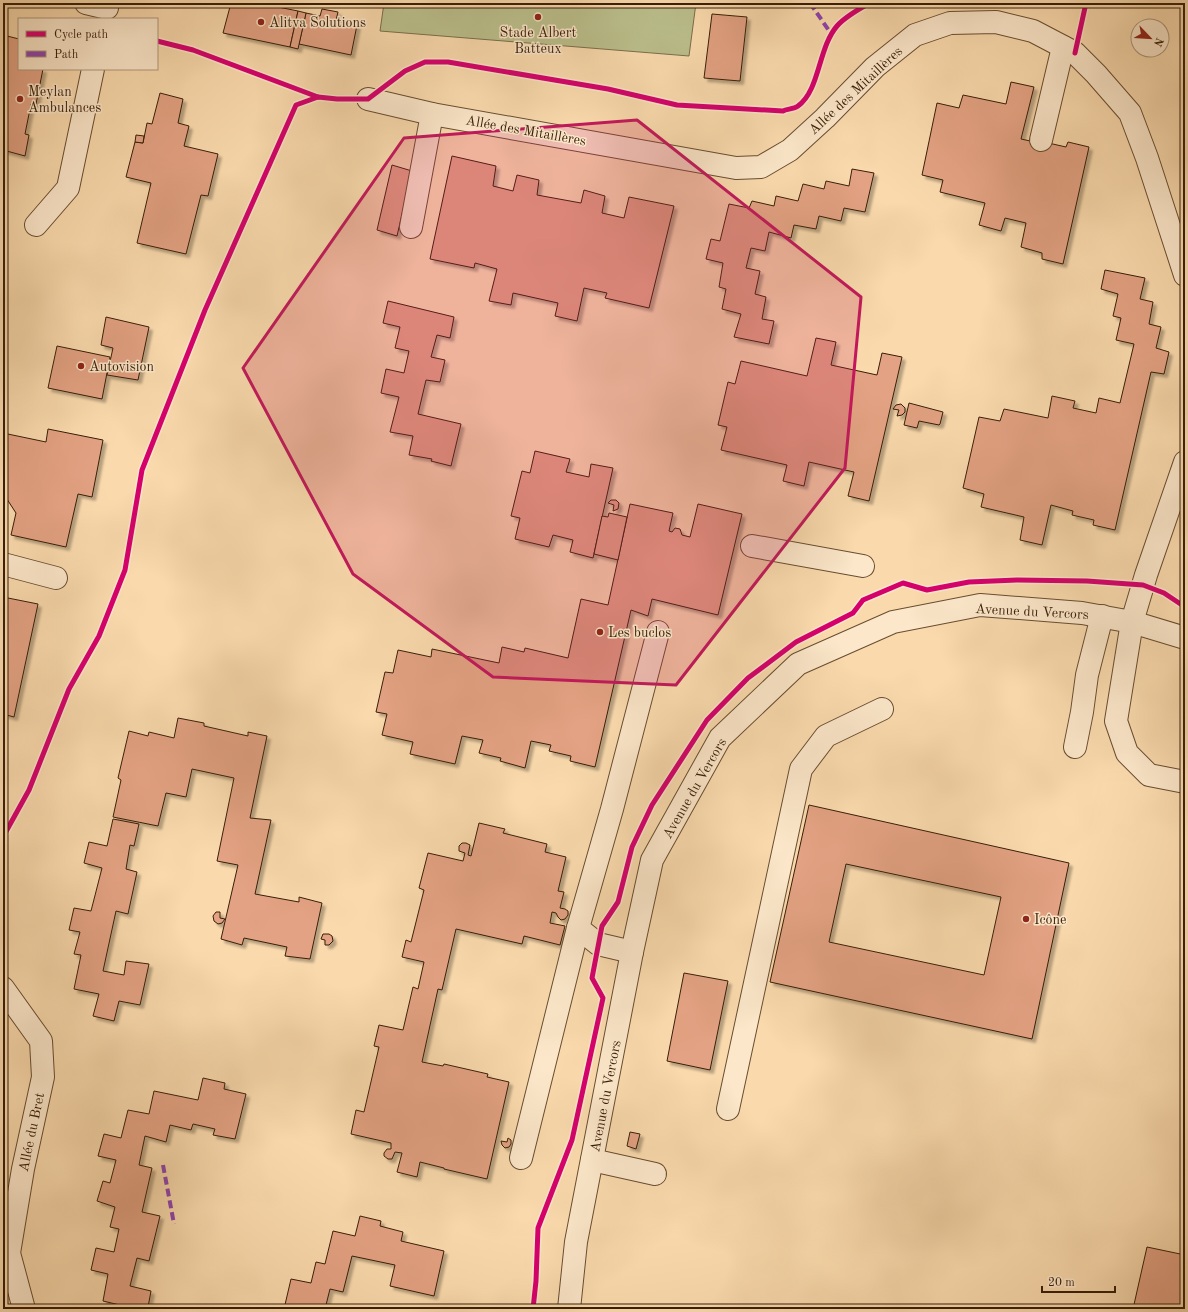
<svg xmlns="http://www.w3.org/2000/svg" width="1188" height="1312" font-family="'Old Standard TT',serif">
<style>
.green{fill:#bbc08d;stroke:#7a6f4a}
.building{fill:#e3a283;stroke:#381e08;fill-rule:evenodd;filter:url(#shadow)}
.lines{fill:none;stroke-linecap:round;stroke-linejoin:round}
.minor-casing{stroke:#684d31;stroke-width:24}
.minor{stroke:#fce7ca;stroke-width:22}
.quiet{stroke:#8e44ad;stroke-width:4;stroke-dasharray:8 4;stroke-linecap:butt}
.cycleway-casing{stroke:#fce7ca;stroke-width:8}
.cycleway{stroke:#d6006c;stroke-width:5}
.marked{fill:#c2185b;fill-opacity:0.2;stroke:#c2185b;stroke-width:3;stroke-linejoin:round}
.poi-dot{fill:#8f2418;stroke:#fce7ca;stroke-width:1.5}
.labels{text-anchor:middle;stroke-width:3;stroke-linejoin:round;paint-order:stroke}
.poi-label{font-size:14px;fill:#381e08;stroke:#fce7ca;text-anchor:start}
.street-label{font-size:14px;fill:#381e08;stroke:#fce7ca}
</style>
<defs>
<filter id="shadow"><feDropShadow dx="3.5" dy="3.5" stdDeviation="1" flood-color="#0004"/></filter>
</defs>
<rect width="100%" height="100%" fill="#fadaad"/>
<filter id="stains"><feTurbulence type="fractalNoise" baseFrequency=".005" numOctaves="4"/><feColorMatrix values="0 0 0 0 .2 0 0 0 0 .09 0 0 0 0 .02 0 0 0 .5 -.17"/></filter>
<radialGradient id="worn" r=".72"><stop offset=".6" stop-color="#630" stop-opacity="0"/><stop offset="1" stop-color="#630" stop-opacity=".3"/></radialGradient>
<path class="green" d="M 384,3 L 696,3 L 689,56 L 380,31 Z"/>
<g class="building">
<path d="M 231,3 L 258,3 L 298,11 L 290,47 L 223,33 Z"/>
<path d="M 322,9 L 338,12 L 336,20 L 357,25 L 351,55 L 299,44 L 306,13 L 320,16 Z"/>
<path d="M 298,11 L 306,13 L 298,49 L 290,47 Z"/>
<path d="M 712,14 L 747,17 L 740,81 L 704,78 Z"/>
<path d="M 3,35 L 19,39 L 19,69 L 43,69 L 36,104 L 31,104 L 25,134 L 29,135 L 25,156 L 3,150 Z"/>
<path d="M 1011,82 L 1034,87 L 1021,139 L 1044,144 L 1044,142 L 1066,147 L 1068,142 L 1089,147 L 1063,264 L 1042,259 L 1042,253 L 1021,247 L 1026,223 L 1005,218 L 1001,231 L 979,225 L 985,203 L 940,192 L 943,180 L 922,175 L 937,103 L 959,108 L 963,95 L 1006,104 Z"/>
<path d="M 160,93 L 183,99 L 178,123 L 189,126 L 184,146 L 218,154 L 208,196 L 201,195 L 186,254 L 137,243 L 151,183 L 126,177 L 135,142 L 143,143 L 147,123 L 152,124 Z"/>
<path d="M 136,135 L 144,136 L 143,143 L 135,142 Z"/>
<path d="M 452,156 L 496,166 L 493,186 L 513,191 L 517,175 L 539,180 L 537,195 L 581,203 L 584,190 L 605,196 L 602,213 L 624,218 L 629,197 L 674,206 L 649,308 L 605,298 L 607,293 L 584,288 L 577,321 L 555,316 L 558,303 L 513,293 L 511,305 L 489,301 L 497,269 L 475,263 L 474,268 L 430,259 Z"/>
<path d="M 392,165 L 412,171 L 397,236 L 377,230 Z"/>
<path d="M 852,169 L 874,173 L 865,212 L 844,208 L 841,221 L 819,216 L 816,229 L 794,225 L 791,238 L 769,232 L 765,251 L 751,248 L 746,268 L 760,271 L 755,294 L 766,297 L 762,319 L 774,321 L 769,344 L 734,337 L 741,314 L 722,309 L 726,289 L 719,287 L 723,263 L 706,259 L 711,239 L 720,241 L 729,204 L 749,208 L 752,201 L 774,206 L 776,196 L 798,201 L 803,184 L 824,189 L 826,181 L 849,186 Z"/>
<path d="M 1105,270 L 1145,278 L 1140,299 L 1153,302 L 1149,324 L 1161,327 L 1156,348 L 1169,352 L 1164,374 L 1151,372 L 1115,530 L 1093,525 L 1094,520 L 1072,515 L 1073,511 L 1051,505 L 1042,545 L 1020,540 L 1024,517 L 981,507 L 984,494 L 963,488 L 979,417 L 1000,421 L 1004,409 L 1048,418 L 1052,396 L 1075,401 L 1073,408 L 1096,413 L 1099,398 L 1120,403 L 1134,344 L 1116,340 L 1121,318 L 1113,316 L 1118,294 L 1101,289 Z"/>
<path d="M 388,301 L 454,317 L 450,338 L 437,335 L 431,357 L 445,360 L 440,382 L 426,380 L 418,414 L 461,424 L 451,466 L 431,461 L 432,459 L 409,455 L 413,436 L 390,432 L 399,397 L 381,393 L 386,369 L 404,373 L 409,351 L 395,348 L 400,327 L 383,323 Z"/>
<path d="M 106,317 L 149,327 L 138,380 L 107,375 L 113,348 L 101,345 Z"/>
<path d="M 816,338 L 836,342 L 831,365 L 877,375 L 882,353 L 902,357 L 869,501 L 848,496 L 854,472 L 809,462 L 804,486 L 783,481 L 787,465 L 721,450 L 727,427 L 718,425 L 728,382 L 735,384 L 741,361 L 807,376 Z"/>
<path d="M 57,346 L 110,357 L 102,399 L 48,388 Z"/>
<path d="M 909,403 L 943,412 L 940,424 L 939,425 L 919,421 L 917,428 L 904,425 Z"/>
<path d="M 901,404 L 905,408 L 905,412 L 902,415 L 897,416 L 899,410 L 893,409 L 896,405 Z"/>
<path d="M 48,429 L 103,440 L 92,497 L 78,494 L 66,547 L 11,535 L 16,513 L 3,493 L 3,433 L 46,442 Z"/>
<path d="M 535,451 L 570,459 L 566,472 L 589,477 L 591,464 L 613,468 L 593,558 L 570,552 L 573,540 L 553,535 L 549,547 L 515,539 L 520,518 L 511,516 L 522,471 L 530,473 Z"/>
<path d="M 611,500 L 616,500 L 619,503 L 618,509 L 613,511 L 614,505 L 608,503 Z"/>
<path d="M 630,504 L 673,513 L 669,531 L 672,532 L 675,528 L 680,529 L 682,535 L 690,537 L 698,504 L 742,514 L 718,615 L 652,599 L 648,616 L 631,610 L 595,767 L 570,761 L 571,756 L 549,751 L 551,745 L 531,741 L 525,768 L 500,761 L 501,758 L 479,753 L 483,740 L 462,736 L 455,764 L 410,754 L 413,742 L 382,735 L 387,714 L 376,712 L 385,672 L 393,673 L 398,650 L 431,657 L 432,649 L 499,663 L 502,647 L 524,652 L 525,648 L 568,658 L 581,599 L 608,605 Z"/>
<path d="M 609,513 L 627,517 L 618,560 L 594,554 L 602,516 L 608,517 Z"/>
<path d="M 3,597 L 38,604 L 14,717 L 3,714 Z"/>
<path d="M 178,718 L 204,723 L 204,726 L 248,736 L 248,732 L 267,736 L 250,818 L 271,820 L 255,894 L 299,902 L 299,897 L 322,903 L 310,959 L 285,956 L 287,947 L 244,938 L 242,945 L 221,939 L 238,865 L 217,861 L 234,778 L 192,769 L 186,797 L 166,793 L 158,826 L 113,817 L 121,780 L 118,778 L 129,731 L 148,736 L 149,732 L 174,738 Z"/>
<path d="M 809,805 L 1069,863 L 1032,1039 L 770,982 ZM 846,864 L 1001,897 L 984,975 L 829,942 Z"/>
<path d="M 113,819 L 139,824 L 134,846 L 130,845 L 126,869 L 137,872 L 128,914 L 116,911 L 103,971 L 124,975 L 126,961 L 149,964 L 140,1005 L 119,1001 L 114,1021 L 93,1016 L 99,994 L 74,989 L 81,955 L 74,954 L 80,932 L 69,930 L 74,908 L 91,911 L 102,868 L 84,863 L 89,842 L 107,846 Z"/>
<path d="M 479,823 L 505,829 L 503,833 L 547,844 L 545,852 L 566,857 L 558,891 L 564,892 L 560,908 L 565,909 L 568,911 L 568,915 L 565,919 L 561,920 L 558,917 L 556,913 L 552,912 L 550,923 L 565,926 L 560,945 L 524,936 L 522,944 L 456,929 L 442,990 L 438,989 L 422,1062 L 443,1066 L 444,1064 L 488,1074 L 487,1077 L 509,1082 L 487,1179 L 444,1169 L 444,1168 L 420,1162 L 417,1177 L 397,1172 L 402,1153 L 395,1152 L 392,1159 L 388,1159 L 384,1156 L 384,1153 L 387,1149 L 391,1149 L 391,1143 L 351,1134 L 356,1110 L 364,1112 L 379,1047 L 374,1046 L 379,1025 L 403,1030 L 413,987 L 418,989 L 424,962 L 402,957 L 406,940 L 411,942 L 424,890 L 419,888 L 428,853 L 463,861 L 465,853 L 459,851 L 459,846 L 462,843 L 466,843 L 470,845 L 468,855 L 471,856 Z"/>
<path d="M 216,912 L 220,912 L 220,918 L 225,919 L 222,923 L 218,924 L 214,921 L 213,916 Z"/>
<path d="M 323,934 L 329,934 L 332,936 L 333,941 L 329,945 L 325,945 L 325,940 L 321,939 Z"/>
<path d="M 684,973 L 728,981 L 710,1070 L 667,1061 Z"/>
<path d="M 203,1078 L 225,1083 L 224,1089 L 246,1094 L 235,1139 L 213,1135 L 215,1129 L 193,1124 L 191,1130 L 170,1125 L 166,1142 L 145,1136 L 139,1165 L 152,1168 L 142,1212 L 160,1216 L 149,1261 L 137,1258 L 130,1286 L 151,1291 L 148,1307 L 156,1309 L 123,1309 L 124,1306 L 103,1301 L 108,1274 L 91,1270 L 96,1248 L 114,1252 L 119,1229 L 110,1227 L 115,1207 L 97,1201 L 103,1181 L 110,1183 L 116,1160 L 98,1156 L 104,1134 L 121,1138 L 128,1110 L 149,1114 L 154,1091 L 198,1100 Z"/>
<path d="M 630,1132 L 640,1134 L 636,1149 L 627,1146 Z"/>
<path d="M 508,1138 L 511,1140 L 511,1144 L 509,1147 L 505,1148 L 502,1145 L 501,1141 L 507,1142 Z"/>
<path d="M 360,1216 L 381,1221 L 380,1226 L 403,1232 L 401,1241 L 444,1251 L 434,1296 L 390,1286 L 395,1265 L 352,1256 L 343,1292 L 330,1289 L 325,1309 L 284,1309 L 291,1279 L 311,1283 L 316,1262 L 325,1264 L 333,1231 L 355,1236 Z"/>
<path d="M 1147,1247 L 1185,1255 L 1185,1309 L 1133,1309 Z"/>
</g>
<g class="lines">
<defs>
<g id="minor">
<path d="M 86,3 L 107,8"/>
<path d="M 368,99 L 432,114 L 736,168 L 761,167 L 790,150 L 825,118 L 875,67 L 915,35 L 950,23 L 996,22 L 1033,31 L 1075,53 L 1096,74 L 1130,113 L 1147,158 L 1185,275"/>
<path d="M 1041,140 L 1063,47"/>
<path d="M 36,225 L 68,188 L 93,69"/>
<path d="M 411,227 L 432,114"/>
<path d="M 1185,462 L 1146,575 L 1132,622 L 1116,721 L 1127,753 L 1149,775 L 1185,782"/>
<path d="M 752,546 L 863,566"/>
<path d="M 3,564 L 56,578"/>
<path d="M 1075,747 L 1082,712 L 1087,675 L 1102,616"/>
<path d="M 632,952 L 598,944 L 578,928 L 612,809 L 658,632"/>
<path d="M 3,988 L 41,1041 L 43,1077 L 23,1169 L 9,1253 L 24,1309"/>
<path d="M 728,1109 L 801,769 L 826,736 L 882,709"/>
<path d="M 521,1158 L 578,928"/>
<path d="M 592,1160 L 655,1174"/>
<path d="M 569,1309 L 576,1242 L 632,952 L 652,860 L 720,738 L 798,664 L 893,622 L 980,605 L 1082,613 L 1132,622 L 1185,638"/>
</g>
</defs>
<use href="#minor" class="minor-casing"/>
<use href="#minor" class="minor"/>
<g class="quiet">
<path d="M 810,3 L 832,35"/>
<path d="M 163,1165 L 174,1224"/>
</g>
<defs>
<g id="cycleway">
<path d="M 157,41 L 193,50 L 318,97"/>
<path d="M 1075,53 L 1086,3"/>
<path d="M 3,837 L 29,790 L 69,689 L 99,636 L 125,570 L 142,470 L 205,310 L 296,105 L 318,97 L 337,99 L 368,99 L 405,71 L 425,62 L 448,62 L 608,89 L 677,105 L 783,111 C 787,109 794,109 798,106 C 820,90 818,48 837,26 C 846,16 859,9 870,3"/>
<path d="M 533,1309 L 536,1281 L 538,1228 L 572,1140 L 603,998 L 592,978 L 602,926 L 618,902 L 632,847 L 652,805 L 707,720 L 748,678 L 796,642 L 853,613 L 863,600 L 903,583 L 927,590 L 969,582 L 1017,580 L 1087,581 L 1143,585 L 1164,593 L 1185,607"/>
</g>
</defs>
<use href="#cycleway" class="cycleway-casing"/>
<use href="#cycleway" class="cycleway"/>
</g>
<path class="marked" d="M 637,120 L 861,297 L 845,468 L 676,685 L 493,677 L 353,574 L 243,368 L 404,138 Z"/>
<g class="poi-dot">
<circle cx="538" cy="17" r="4"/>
<circle cx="261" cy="22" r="4"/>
<circle cx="20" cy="99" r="4"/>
<circle cx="81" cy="366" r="4"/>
<circle cx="600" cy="632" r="4"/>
<circle cx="1026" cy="919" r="4"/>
</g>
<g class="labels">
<g class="poi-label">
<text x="269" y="27">Alitva Solutions</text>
<text x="538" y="37" text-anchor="middle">Stade Albert<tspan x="538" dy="16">Batteux</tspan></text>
<text x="28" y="96">Meylan<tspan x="28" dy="16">Ambulances</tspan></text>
<text x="89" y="371">Autovision</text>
<text x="608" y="637">Les buclos</text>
<text x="1034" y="924">Icône</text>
</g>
<g class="street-label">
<text transform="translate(855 90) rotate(-43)" y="5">Allée des Mitaillères</text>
<text transform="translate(526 130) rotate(10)" y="5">Allée des Mitaillères</text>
<text transform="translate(1032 611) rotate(3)" y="5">Avenue du Vercors</text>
<text transform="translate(694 788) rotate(-60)" y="5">Avenue du Vercors</text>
<text transform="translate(605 1096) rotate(-79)" y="5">Avenue du Vercors</text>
<text transform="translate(31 1132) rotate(-78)" y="5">Allée du Bret</text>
</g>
</g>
<rect width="1188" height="1312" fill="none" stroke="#fadaad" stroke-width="16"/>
<rect x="4" y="4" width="1180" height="1304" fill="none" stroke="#381e08" stroke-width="2"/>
<rect x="8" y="8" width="1172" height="1296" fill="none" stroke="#381e08"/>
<rect x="18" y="18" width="140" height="52" fill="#fce7ca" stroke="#ae977c"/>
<rect x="26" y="31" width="20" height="6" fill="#d6006c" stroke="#ae977c"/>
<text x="54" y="38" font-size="12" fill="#381e08">Cycle path</text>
<rect x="26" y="51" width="20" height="6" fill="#8e44ad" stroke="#ae977c"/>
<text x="54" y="58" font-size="12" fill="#381e08">Path</text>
<g transform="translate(1150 38) rotate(115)"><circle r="19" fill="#fce7ca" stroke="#ae977c"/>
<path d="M0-3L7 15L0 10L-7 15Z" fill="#8f2418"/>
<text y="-6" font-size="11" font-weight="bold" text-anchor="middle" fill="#381e08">N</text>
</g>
<path d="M1042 1286v6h73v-6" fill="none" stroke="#381e08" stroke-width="2"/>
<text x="1048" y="1286" font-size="12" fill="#381e08" stroke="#fce7ca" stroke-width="3" paint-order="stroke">20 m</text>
<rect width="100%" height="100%" filter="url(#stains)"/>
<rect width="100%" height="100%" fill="url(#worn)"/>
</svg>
